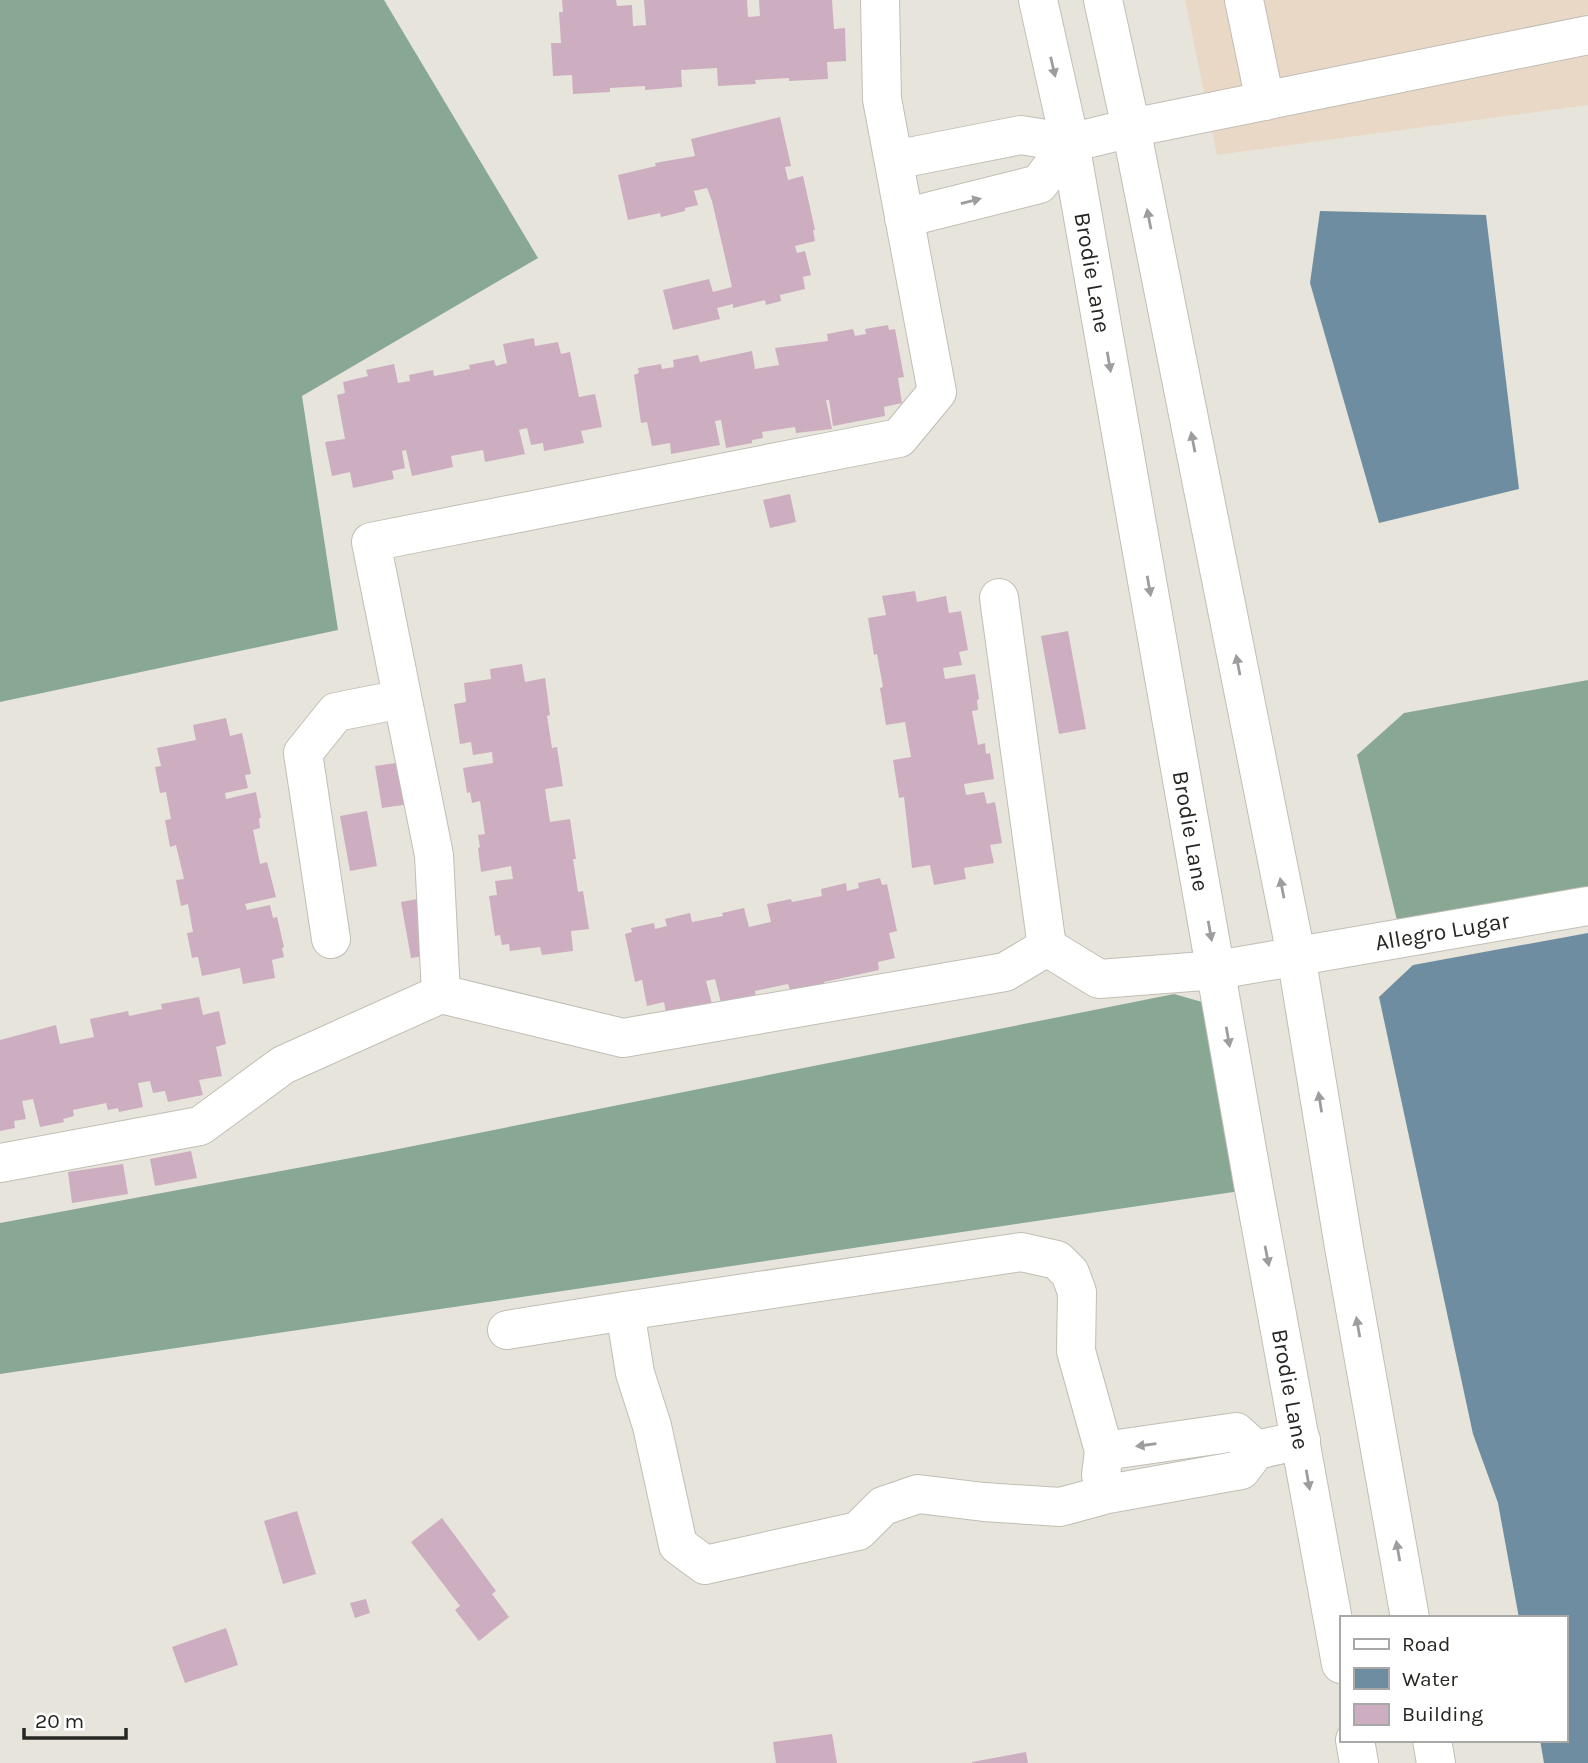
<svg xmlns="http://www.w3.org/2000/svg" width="1588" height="1763" font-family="Karla,sans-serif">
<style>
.commercial{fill:#e9d8c6}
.forest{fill:#89a894}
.water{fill:#6e8da0}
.building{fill:#cdadc0}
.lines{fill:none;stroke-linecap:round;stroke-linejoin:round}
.minor-casing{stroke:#c0beb5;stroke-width:40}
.major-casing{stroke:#c0beb5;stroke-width:40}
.minor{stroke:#fff;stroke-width:38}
.major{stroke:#fff;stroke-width:38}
.oneway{fill:#9d9d9c}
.labels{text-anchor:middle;stroke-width:7;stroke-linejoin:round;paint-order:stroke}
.street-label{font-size:23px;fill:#262622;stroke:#fff}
</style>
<rect width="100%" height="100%" fill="#e7e5db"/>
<path class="commercial" d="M 1185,0 L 1588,0 L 1588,105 L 1217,155 Z"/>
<g class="forest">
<path d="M 0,0 L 384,0 L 538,258 L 302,396 L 338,630 L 0,702 Z"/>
<path d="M 1588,680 L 1588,902 L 1401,937 L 1357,755 L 1404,713 Z"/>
<path d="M 1174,994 L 1223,1008 L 1254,1189 L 0,1374 L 0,1223 L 383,1152 Z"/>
</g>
<g class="water">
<path d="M 1320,211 L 1486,215 L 1519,489 L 1379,523 L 1310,283 Z"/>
<path d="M 1588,933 L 1588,1763 L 1544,1763 L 1540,1740 L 1565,1740 L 1565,1618 L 1519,1618 L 1498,1503 L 1473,1434 L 1379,997 L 1413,965 Z"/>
</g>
<g class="building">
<path d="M 562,0 L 616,0 L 617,6 L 632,5 L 633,26 L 646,25 L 644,0 L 747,0 L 748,17 L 760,16 L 759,0 L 832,0 L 834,29 L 845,28 L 846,61 L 827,62 L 828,79 L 789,81 L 789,78 L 755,80 L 756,84 L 718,86 L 717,68 L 681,70 L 682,87 L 645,90 L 645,86 L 610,88 L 610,92 L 573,94 L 572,75 L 553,76 L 551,43 L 561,43 L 559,12 L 563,12 Z"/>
<path d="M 780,117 L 791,166 L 785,167 L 788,180 L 803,176 L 815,230 L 813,230 L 815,241 L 795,246 L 797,253 L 805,251 L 811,275 L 803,277 L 805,289 L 780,295 L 781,301 L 766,305 L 765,300 L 733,308 L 733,304 L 717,308 L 720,319 L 673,330 L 663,290 L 709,279 L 713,292 L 732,287 L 712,201 L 707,188 L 694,191 L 698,205 L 685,208 L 685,211 L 661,217 L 660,213 L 628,220 L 618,175 L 656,166 L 655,163 L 695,156 L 691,139 Z"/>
<path d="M 888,325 L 889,330 L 895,329 L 904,377 L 898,378 L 902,403 L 884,407 L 885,416 L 833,426 L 829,400 L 826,400 L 832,429 L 796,433 L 795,427 L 762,432 L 763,438 L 752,440 L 752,443 L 726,448 L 721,420 L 715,421 L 720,445 L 671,454 L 670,443 L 652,446 L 647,422 L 641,423 L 634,375 L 639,373 L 638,368 L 661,364 L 662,369 L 674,367 L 673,360 L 698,355 L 700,362 L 752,351 L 755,369 L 779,365 L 775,348 L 828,341 L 827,334 L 853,329 L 855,336 L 866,334 L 865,329 Z"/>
<path d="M 534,338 L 535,346 L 558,342 L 561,354 L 570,352 L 579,397 L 595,394 L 602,427 L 581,431 L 584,443 L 544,451 L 543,443 L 531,445 L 527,428 L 519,430 L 525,454 L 485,462 L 483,450 L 451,456 L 453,467 L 412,476 L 406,450 L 402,451 L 405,468 L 392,471 L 394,479 L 353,488 L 350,472 L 332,476 L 325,442 L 345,439 L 337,395 L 345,393 L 343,382 L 368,376 L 366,370 L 394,364 L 398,383 L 410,381 L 409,375 L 433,370 L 434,376 L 470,369 L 469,365 L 494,360 L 496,366 L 507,363 L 503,344 Z"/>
<path d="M 790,494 L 796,522 L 770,528 L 763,500 Z"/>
<path d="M 915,591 L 917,602 L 946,596 L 949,613 L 961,611 L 968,650 L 959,652 L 962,665 L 943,668 L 945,679 L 975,674 L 979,699 L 977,700 L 978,710 L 972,711 L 978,745 L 985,743 L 986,754 L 990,753 L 994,779 L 964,784 L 966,795 L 984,792 L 987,804 L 995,802 L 1002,843 L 990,845 L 994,863 L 964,868 L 966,879 L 934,885 L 930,865 L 912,868 L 904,797 L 899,798 L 893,760 L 911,757 L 905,722 L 886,725 L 880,688 L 883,687 L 877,654 L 874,655 L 868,618 L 886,615 L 882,596 Z"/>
<path d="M 1068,631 L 1086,729 L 1059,734 L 1041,636 Z"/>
<path d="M 522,664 L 525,682 L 545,678 L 550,715 L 547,716 L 552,748 L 557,747 L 563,786 L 545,789 L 550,822 L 570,819 L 576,859 L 573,859 L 578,892 L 583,891 L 589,929 L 571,931 L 573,951 L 542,955 L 540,947 L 510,951 L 509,944 L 502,945 L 500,935 L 495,936 L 489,896 L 497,895 L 495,881 L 513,879 L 511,866 L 481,872 L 478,848 L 480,847 L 478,835 L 485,834 L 480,801 L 472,803 L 470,792 L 467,793 L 463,768 L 493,763 L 492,752 L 473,755 L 471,742 L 460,744 L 454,704 L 466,702 L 464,683 L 491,679 L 490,669 Z"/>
<path d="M 226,718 L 230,736 L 242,733 L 251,774 L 245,775 L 248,788 L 225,793 L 226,799 L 256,792 L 261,818 L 259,818 L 260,828 L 253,830 L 260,864 L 267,862 L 276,897 L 245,904 L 247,910 L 270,905 L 273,918 L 277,917 L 284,947 L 282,948 L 284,957 L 272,960 L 275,978 L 243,984 L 240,968 L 202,976 L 198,957 L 192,958 L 187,933 L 193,932 L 188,904 L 181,906 L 176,880 L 184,879 L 176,845 L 170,847 L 165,820 L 171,819 L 166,792 L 160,793 L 155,767 L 161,766 L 157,748 L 196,740 L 193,725 Z"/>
<path d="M 403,762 L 410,804 L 382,808 L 375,766 Z"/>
<path d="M 367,811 L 377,866 L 350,871 L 340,816 Z"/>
<path d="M 880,878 L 882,885 L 887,884 L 897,931 L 889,933 L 895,958 L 878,962 L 879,970 L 824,982 L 825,986 L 790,990 L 788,984 L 755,991 L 756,997 L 722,1007 L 715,979 L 706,981 L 712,1004 L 666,1013 L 664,1002 L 647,1006 L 642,980 L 635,982 L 625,934 L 632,932 L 631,928 L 654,923 L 655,929 L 667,926 L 665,919 L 690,913 L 692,922 L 723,916 L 722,913 L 744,908 L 749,927 L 771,922 L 767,904 L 791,899 L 792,902 L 822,896 L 821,889 L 846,883 L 847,891 L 859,888 L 858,883 Z"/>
<path d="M 428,897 L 439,954 L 411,958 L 401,902 Z"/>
<path d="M 199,997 L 203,1015 L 219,1011 L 226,1044 L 216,1047 L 222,1076 L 199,1080 L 203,1095 L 168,1102 L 165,1091 L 153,1093 L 150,1081 L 138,1083 L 143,1107 L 119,1112 L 118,1108 L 108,1110 L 106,1103 L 73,1110 L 74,1116 L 63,1119 L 64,1122 L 40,1127 L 33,1099 L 22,1101 L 26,1119 L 14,1121 L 15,1128 L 0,1131 L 0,1040 L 56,1025 L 60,1044 L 94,1037 L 90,1019 L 128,1011 L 129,1016 L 162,1009 L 161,1004 Z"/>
<path d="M 191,1151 L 197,1178 L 155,1186 L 150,1159 Z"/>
<path d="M 123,1164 L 128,1194 L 72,1203 L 68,1172 Z"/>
<path d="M 297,1511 L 316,1574 L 283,1584 L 264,1521 Z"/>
<path d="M 442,1518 L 496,1591 L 492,1594 L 509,1617 L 479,1641 L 455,1610 L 460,1606 L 411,1542 Z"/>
<path d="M 366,1599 L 370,1613 L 355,1618 L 350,1603 Z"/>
<path d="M 226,1628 L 238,1665 L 185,1683 L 172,1647 Z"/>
<path d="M 832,1734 L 837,1763 L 776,1763 L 773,1742 Z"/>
<path d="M 1026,1752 L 1028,1763 L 972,1763 L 972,1762 Z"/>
</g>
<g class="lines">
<defs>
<g id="minor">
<path id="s1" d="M 880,0 L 882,99 L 937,392 L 899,438 L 371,542 L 434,855 L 441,994 L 623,1038 L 1005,972 L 1047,947 L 1099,979 L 1217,970 L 1588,906"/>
<path d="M 1244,0 L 1265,101"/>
<path d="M 1131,128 L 1588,35"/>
<path d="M 894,160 L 1021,135 L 1070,143 L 1039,184 L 904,218"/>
<path d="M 999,598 L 1047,947"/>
<path d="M 331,939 L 303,753 L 336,712 L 402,699"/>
<path d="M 0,1163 L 200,1126 L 283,1065 L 441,994"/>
<path d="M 507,1330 L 625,1311"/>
<path d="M 1104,1451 L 1236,1432 L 1256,1450"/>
<path d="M 1108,1494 L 1101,1475 L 1104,1451 L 1076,1351 L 1077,1292 L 1070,1273 L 1057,1260 L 1021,1252 L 625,1311 L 635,1373 L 652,1426 L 678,1545 L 705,1565 L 858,1531 L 883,1506 L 918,1494 L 984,1502 L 1060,1507 L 1108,1494 L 1241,1470 L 1256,1450 L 1301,1440"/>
</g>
<g id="major">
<path id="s2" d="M 1038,0 L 1070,143 L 1254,1189 L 1341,1664"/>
<path d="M 1103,0 L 1131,128 L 1296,955 L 1344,1247 L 1410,1618"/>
<path d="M 1070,143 L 1131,128"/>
<path d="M 1355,1740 L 1359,1763"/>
<path d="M 1432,1740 L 1436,1763"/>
</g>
</defs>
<use href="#minor" class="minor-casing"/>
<use href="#major" class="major-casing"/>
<use href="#minor" class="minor"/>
<use href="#major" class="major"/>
</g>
<defs><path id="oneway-solid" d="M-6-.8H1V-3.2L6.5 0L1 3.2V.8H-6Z" transform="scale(1.75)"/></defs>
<g class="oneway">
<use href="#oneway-solid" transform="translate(1053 67) rotate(77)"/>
<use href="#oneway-solid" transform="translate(971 201) rotate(-14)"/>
<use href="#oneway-solid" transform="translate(1149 219) rotate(-101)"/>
<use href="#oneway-solid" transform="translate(1109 362) rotate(80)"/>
<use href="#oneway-solid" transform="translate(1193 442) rotate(-101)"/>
<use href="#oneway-solid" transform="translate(1149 586) rotate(80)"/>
<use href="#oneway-solid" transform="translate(1238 665) rotate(-101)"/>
<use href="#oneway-solid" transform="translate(1282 888) rotate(-101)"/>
<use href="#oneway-solid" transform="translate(1210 931) rotate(80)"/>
<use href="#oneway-solid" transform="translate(1228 1037) rotate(80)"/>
<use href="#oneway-solid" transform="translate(1320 1102) rotate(-99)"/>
<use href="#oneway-solid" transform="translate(1267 1256) rotate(79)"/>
<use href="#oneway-solid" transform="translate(1358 1327) rotate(-100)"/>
<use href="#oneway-solid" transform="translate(1146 1445) rotate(172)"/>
<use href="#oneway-solid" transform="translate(1308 1480) rotate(80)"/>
<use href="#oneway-solid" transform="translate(1398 1551) rotate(-100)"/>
</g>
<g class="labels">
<g class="street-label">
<text dy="8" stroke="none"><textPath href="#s2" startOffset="278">Brodie Lane</textPath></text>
<text dy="8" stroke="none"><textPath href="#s2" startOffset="845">Brodie Lane</textPath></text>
<text dy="8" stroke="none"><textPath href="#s1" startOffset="2485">Allegro Lugar</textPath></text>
<text dy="8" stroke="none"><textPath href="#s2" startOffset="1412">Brodie Lane</textPath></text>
</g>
</g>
<rect x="1340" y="1616" width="228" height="126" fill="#ffffff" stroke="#a8a8a7" stroke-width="2"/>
<rect x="1354" y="1639" width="35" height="10" fill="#ffffff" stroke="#a8a8a7" stroke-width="2"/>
<text x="1402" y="1651" font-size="21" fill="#262622">Road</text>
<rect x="1354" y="1668" width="35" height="21" fill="#6e8da0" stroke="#a8a8a7" stroke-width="2"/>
<text x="1402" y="1686" font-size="21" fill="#262622">Water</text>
<rect x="1354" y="1704" width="35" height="21" fill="#cdadc0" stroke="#a8a8a7" stroke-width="2"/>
<text x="1402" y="1721" font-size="21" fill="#262622">Building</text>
<path d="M24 1728v10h102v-10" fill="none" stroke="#262622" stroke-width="3.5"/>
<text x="35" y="1728" font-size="21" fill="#262622" stroke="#ffffff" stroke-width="5" paint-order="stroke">20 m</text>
</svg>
